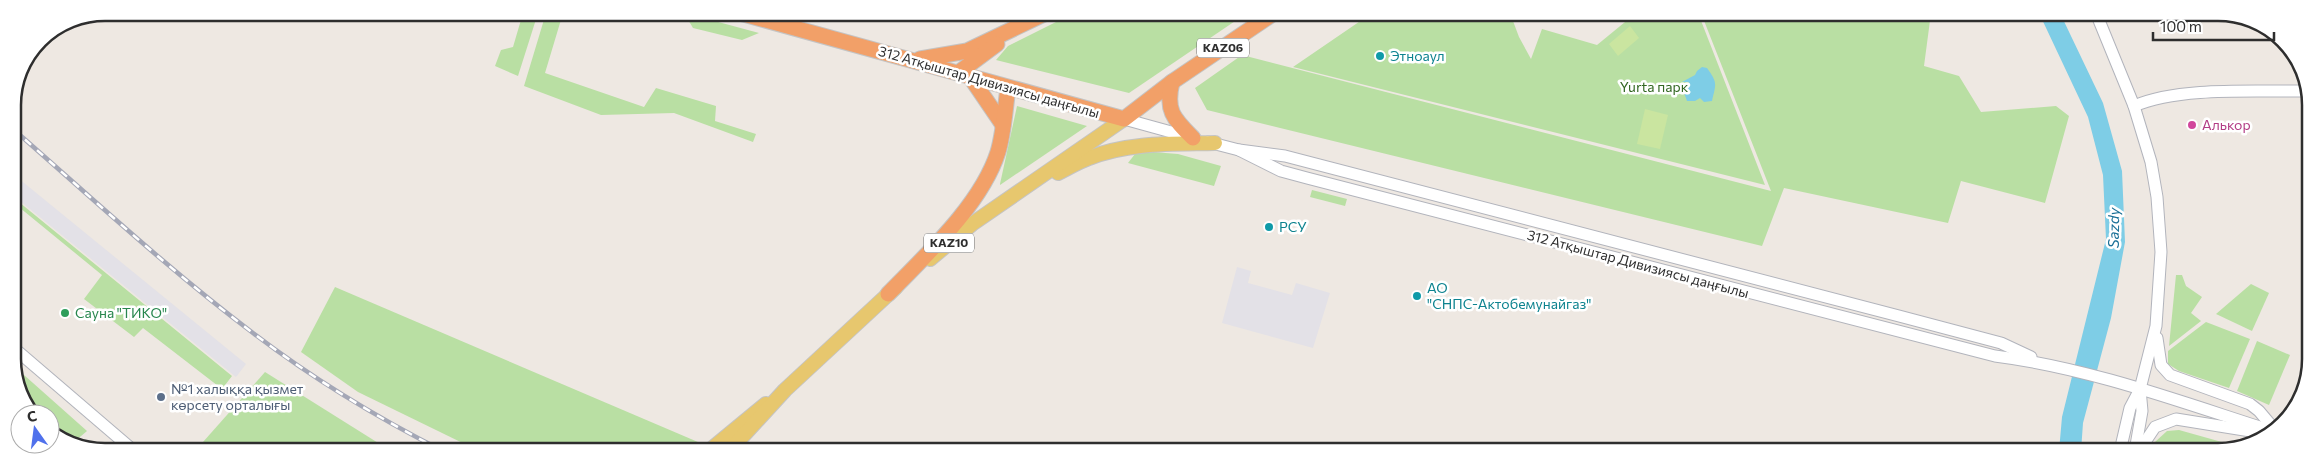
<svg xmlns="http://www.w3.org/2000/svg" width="2323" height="464" font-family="Commissioner,sans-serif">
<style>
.industrial{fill:#e3e1e7}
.green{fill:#b9dfa3}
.pitch{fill:#cae5a0}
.water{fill:#7ecde6}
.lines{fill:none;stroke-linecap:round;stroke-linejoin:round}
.secondary-casing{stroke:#b2b4bc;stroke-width:13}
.primary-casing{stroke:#c4c4c4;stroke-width:16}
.highway-casing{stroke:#c4c4c4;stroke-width:17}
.secondary{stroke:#fff;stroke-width:11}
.primary{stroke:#e7c76e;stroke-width:14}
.highway{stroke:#f2a068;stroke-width:15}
.rail-casing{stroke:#a4a7b6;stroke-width:4.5}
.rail{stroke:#fff;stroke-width:2.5;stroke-dasharray:8;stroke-linecap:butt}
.culture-dot{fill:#0f9aa8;stroke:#fff;stroke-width:2}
.hotel-dot{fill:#d1479c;stroke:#fff;stroke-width:2}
.leisure-dot{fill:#2e9e5b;stroke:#fff;stroke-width:2}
.service-dot{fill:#5c6f8a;stroke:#fff;stroke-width:2}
.labels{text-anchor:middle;stroke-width:5;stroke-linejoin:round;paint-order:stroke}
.shield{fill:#fff;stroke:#6d6d6d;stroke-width:1}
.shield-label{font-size:12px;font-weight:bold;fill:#2e2e2e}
.culture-label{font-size:14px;fill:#0d838f;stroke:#fff;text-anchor:start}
.street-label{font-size:14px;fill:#2e2e2e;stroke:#fff}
.park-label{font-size:14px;fill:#326721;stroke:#fff}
.hotel-label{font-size:14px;fill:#b23c85;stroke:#fff;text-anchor:start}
.leisure-label{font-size:14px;fill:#27864d;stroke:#fff;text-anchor:start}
.service-label{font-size:14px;fill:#4e5e75;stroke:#fff;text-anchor:start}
.water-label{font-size:15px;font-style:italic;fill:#196f96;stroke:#fff}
.rim{fill:none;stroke:#2e2e2e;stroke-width:2.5}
</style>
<rect width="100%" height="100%" fill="#eee8e2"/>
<g class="industrial">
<path d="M 13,174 L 246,364 L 236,377 L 14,196 Z"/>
<path d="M 1237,267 L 1251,271 L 1248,283 L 1292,295 L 1296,283 L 1330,293 L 1313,348 L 1222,323 Z"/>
</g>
<g class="green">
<path d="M 523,13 L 538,13 L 518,76 L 495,66 L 501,50 L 513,47 Z"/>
<path d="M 546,13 L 563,13 L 545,73 L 644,107 L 656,88 L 716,106 L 715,121 L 756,134 L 753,142 L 674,113 L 601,115 L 524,86 Z"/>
<path d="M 684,13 L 685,13 L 759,33 L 742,40 L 693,28 Z"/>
<path d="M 1074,13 L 1247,13 L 1129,93 L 996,60 L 1008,46 Z"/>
<path d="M 1372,13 L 1510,13 L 1519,37 L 1531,59 L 1542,29 L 1597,45 L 1636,13 L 1698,13 L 1765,185 L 1293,67 Z"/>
<path d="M 1701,13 L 1931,13 L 1924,66 L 1959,76 L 1981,112 L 2056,106 L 2069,116 L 2045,203 L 1961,181 L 1948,223 L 1784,188 L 1762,246 L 1207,110 L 1195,88 L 1242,55 L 1771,191 Z"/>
<path d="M 1017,106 L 1087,126 L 1000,185 L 1000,184 Z"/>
<path d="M 1153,152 L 1178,154 L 1221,166 L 1214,186 L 1128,163 L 1135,154 Z"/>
<path d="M 1312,190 L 1347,199 L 1345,206 L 1310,197 Z"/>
<path d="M 14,198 L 232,376 L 222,389 L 143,328 L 134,337 L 84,299 L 102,275 L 14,203 Z"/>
<path d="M 2176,275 L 2182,275 L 2186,286 L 2202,297 L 2191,313 L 2201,321 L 2169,346 Z"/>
<path d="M 2251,284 L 2269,293 L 2252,331 L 2216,314 Z"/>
<path d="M 335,287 L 705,445 L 699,451 L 479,451 L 358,392 L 301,352 Z"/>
<path d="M 2206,322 L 2250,339 L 2229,388 L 2179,371 L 2168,364 L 2168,351 Z"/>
<path d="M 2257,341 L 2290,355 L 2269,405 L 2237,391 Z"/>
<path d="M 15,367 L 87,431 L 74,442 L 50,431 L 50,414 L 35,414 L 16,382 Z"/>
<path d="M 265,372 L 391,451 L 195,451 Z"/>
<path d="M 2179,430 L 2236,446 L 2223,451 L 2151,451 L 2155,442 L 2167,431 Z"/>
</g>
<g class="pitch">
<path d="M 1630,26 L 1639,38 L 1618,56 L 1609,44 Z"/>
<path d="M 1645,109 L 1668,115 L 1660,149 L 1637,144 Z"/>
</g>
<g class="water">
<path d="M 2039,13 L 2060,13 L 2103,103 L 2122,171 L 2125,242 L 2111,318 L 2083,423 L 2081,451 L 2059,451 L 2062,417 L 2106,239 L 2103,175 L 2088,117 Z"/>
<path d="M 1702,67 L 1707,68 C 1718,83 1716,84 1712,101 L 1704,102 L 1700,98 L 1695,101 L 1687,101 L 1683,90 L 1689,82 L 1682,82 L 1695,75 L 1697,71 Z"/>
</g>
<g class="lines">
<defs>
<g id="secondary">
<path d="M 2096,13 L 2134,106 L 2151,162 L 2157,197 L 2161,252 L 2156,326 L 2140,389 L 2130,408 L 2120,451"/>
<path d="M 2134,106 C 2180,86 2258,92 2309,91"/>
<path d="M 1124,119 L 1193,138"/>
<path d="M 1208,142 L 1239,150 L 1285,156 L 1899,316 L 2001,343 L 2031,357"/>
<path d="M 1239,150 L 1281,171 L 1307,178 L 1995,356 C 2090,368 2181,402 2272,431"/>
<path d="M 2157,338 L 2161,365 L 2170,375 L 2250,404 L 2259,411 L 2275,430"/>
<path d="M 15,349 L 134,451"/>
<path d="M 2135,451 L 2142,411 L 2140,389"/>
<path d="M 2139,451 L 2155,427 L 2176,419 L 2263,433"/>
</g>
<g id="primary">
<path d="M 1058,173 C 1068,168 1078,162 1089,158 C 1129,142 1173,144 1215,143"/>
<path d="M 930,259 L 972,224 L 1124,119"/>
<path d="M 709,451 L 766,404"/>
<path d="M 729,451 L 785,390 L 896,287"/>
</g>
<g id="highway">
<path d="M 740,13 L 1124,119 L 1172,82 L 1274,13"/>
<path d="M 920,59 L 967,51 L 1046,13"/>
<path d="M 958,73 L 997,44"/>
<path d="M 971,78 L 1003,125"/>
<path d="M 1172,82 C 1165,111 1174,119 1193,138"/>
<path d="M 888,294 C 926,255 981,205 998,152 C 1004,132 1005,109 1008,88"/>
</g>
</defs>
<use href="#secondary" class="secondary-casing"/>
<use href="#primary" class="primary-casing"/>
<use href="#highway" class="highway-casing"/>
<use href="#secondary" class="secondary"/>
<use href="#primary" class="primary"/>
<use href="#highway" class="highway"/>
<defs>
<path id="rail" d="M 13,129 C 92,198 169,270 253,333 C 312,378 376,417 443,451"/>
</defs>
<use href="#rail" class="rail-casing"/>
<use href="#rail" class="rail"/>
</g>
<g class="culture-dot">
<circle cx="1380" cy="56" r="5"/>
<circle cx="1269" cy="227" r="5"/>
<circle cx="1417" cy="296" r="5"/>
</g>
<circle class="hotel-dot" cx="2192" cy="125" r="5"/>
<circle class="leisure-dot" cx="65" cy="313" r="5"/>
<circle class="service-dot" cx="161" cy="397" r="5"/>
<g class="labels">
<g class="shield">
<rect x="1197" y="38.5" width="52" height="19" rx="4"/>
<rect x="924" y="233.5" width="50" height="19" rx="4"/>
</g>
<g class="shield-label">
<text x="1223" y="52">KАZ06</text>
<text x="949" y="247">KAZ10</text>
</g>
<g class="culture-label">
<text x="1390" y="61">Этноаул</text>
<text x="1279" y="232">РСУ</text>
<text x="1427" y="293">АО<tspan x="1427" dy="16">"СНПС-Актобемунайгаз"</tspan></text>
</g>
<g class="street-label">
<text transform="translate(989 82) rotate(16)" y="5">312 Атқыштар Дивизиясы даңғылы</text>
<text transform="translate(1638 264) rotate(15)" y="5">312 Атқыштар Дивизиясы даңғылы</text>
</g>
<g class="park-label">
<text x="1654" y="92">Yurta парк</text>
</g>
<g class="hotel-label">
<text x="2202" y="130">Алькор</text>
</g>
<g class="leisure-label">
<text x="75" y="318">Сауна "ТИКО"</text>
</g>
<g class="service-label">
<text x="171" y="394">№1 халыққа қызмет<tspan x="171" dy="16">көрсету орталығы</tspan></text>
</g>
<g class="water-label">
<text transform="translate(2114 228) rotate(-89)" y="5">Sazdy</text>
</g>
</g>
<path d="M0 0H2323V464H0ZM105 21H2218A84 84 0 0 1 2302 105V359A84 84 0 0 1 2218 443H105A84 84 0 0 1 21 359V105A84 84 0 0 1 105 21Z" fill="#fff" fill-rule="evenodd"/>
<path class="rim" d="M105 21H2218A84 84 0 0 1 2302 105V359A84 84 0 0 1 2218 443H105A84 84 0 0 1 21 359V105A84 84 0 0 1 105 21Z"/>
<g transform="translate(35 429) rotate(346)"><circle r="24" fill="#ffffff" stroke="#ababab"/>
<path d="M0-4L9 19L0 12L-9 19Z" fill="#5071ec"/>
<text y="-8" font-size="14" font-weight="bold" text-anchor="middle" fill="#2e2e2e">С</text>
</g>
<path d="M2153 32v8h121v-8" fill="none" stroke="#2e2e2e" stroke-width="2.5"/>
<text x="2160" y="32" font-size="15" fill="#2e2e2e" stroke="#ffffff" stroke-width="4" paint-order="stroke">100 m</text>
</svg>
